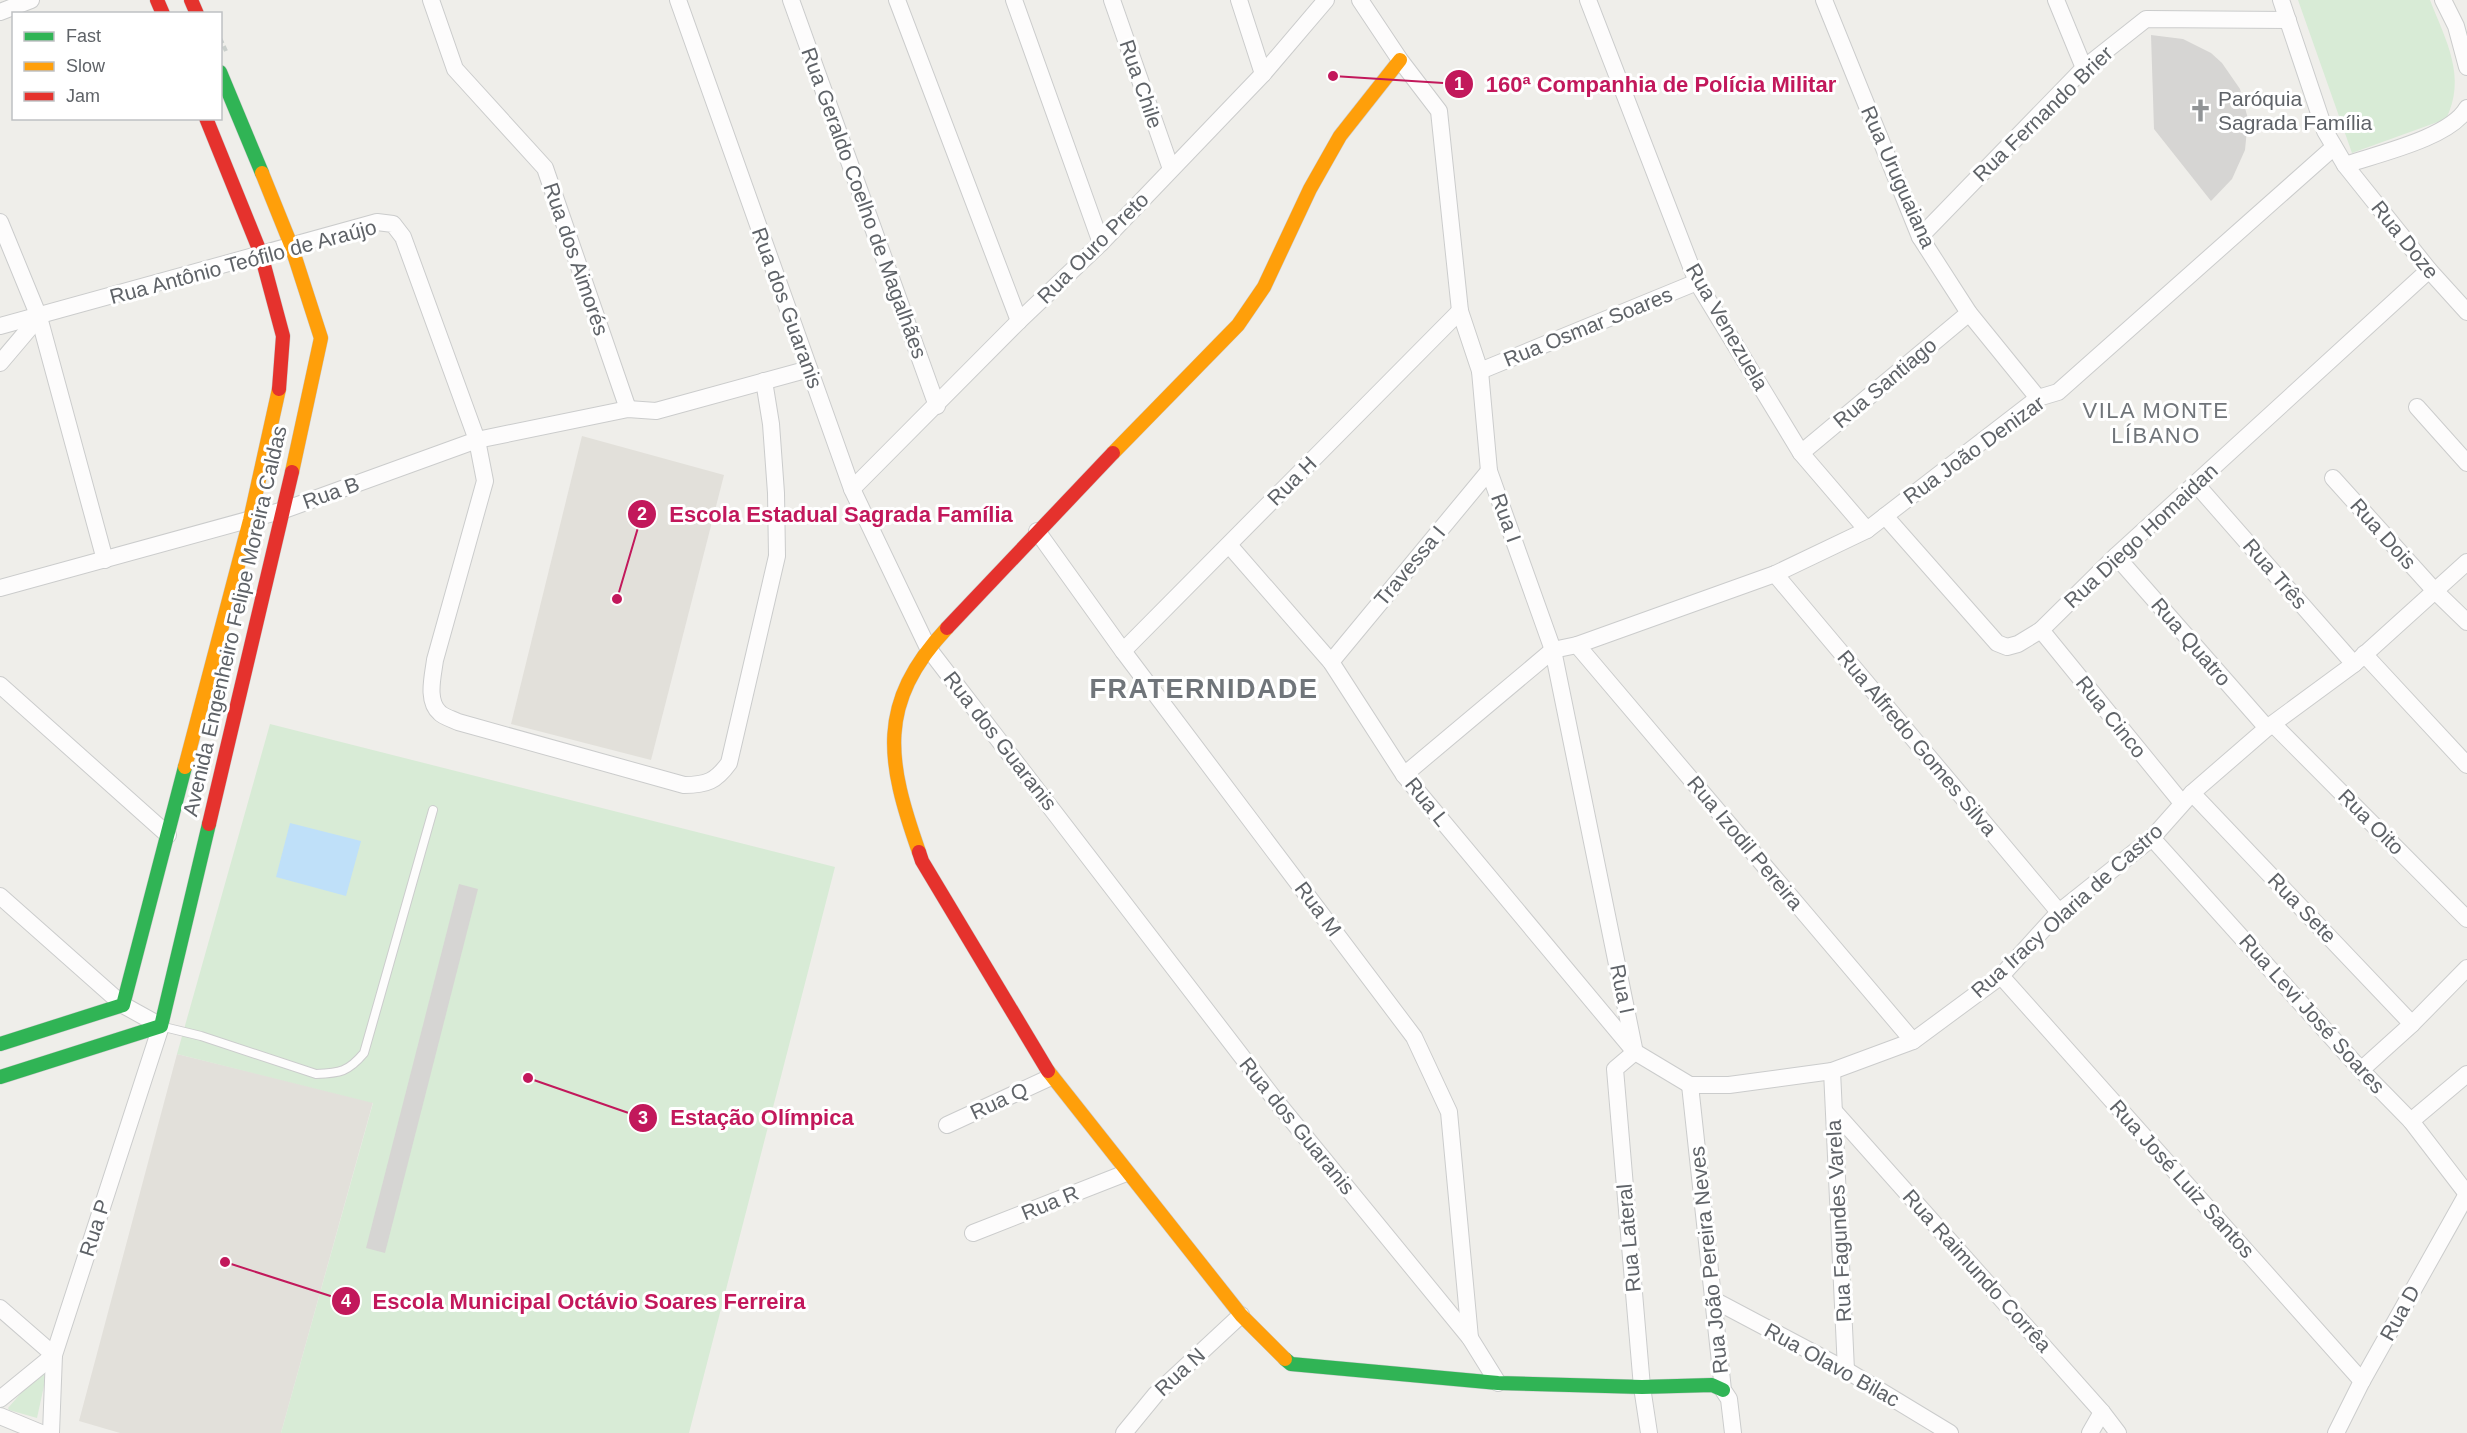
<svg xmlns="http://www.w3.org/2000/svg" width="2467" height="1433" font-family="Helvetica,sans-serif">
<style>
.education{fill:#e2e0da}
.green{fill:#d8ebd6}
.water{fill:#bfe0f9}
.building{fill:#d6d5d3}
.lines{fill:none;stroke-linecap:round;stroke-linejoin:round}
.lane-casing{stroke:#cbcccc;stroke-width:10}
.street-casing{stroke:#cbcccc;stroke-width:18}
.fast-casing{stroke:#cacacb;stroke-width:15}
.slow-casing{stroke:#cacacb;stroke-width:15}
.jam-casing{stroke:#cacacb;stroke-width:15}
.path{stroke:#cacfcc;stroke-width:4;stroke-dasharray:6 3;stroke-linecap:butt}
.lane{stroke:#fdfcfc;stroke-width:8}
.street{stroke:#fdfcfc;stroke-width:16}
.fast{stroke:#30b455;stroke-width:14}
.slow{stroke:#ff9f0a;stroke-width:14}
.jam{stroke:#e5322d;stroke-width:14}
.labels{text-anchor:middle;stroke-width:6;stroke-linejoin:round;paint-order:stroke}
.street-label{font-size:21px;fill:#5f6368;stroke:#fff}
.poi-label{font-size:21px;fill:#5f6368;stroke:#fff;text-anchor:start}
.neighbourhood-label{font-size:22px;letter-spacing:1.5px;fill:#70757a;stroke:#fff}
.district-label{font-size:27px;font-weight:bold;letter-spacing:1.5px;fill:#70757a;stroke:#fff}
.leader{fill:none;stroke:#c2185b;stroke-width:2}
.callout-dot{fill:#c2185b;stroke:#fff;stroke-width:2}
.mark-label{font-size:18px;text-anchor:middle;font-weight:bold;fill:#fff}
.callout-label{font-size:22px;text-anchor:middle;font-weight:bold;fill:#c2185b;stroke:#fff;stroke-width:6;stroke-linejoin:round;paint-order:stroke}
</style>
<rect width="100%" height="100%" fill="#efeeea"/>
<g class="education">
<path d="M 582,436 L 724,475 L 651,760 L 511,724 Z"/>
<path d="M 177,1054 L 373,1102 L 281,1433 L 120,1433 L 79,1421 Z"/>
</g>
<g class="green">
<path d="M 2298,0 L 2430,0 C 2446,41 2467,77 2446,119 L 2352,153 Z"/>
<path d="M 270,724 L 835,867 L 689,1433 L 281,1433 L 373,1103 L 177,1054 Z"/>
<path d="M 42,1369 L 47,1372 L 37,1418 L 9,1410 L 8,1408 Z"/>
</g>
<path class="water" d="M 290,823 L 361,841 L 346,896 L 276,877 Z"/>
<g class="building">
<path d="M 2151,35 L 2183,39 L 2211,53 L 2222,63 L 2240,89 L 2248,119 L 2245,150 L 2232,179 L 2211,201 L 2154,129 Z"/>
<path d="M 459,884 L 478,889 L 385,1253 L 366,1248 Z"/>
</g>
<g class="lines">
<defs>
<path id="lane" d="M 164,1027 L 201,1036 L 316,1074 C 340,1073 348,1072 364,1053 L 433,810"/>
<g id="street">
<path d="M 431,0 L 455,69 L 545,168 L 628,409"/>
<path d="M 678,0 L 852,489 L 928,648 L 1276,1101 L 1470,1338 L 1498,1383"/>
<path d="M 791,0 L 937,406"/>
<path d="M 897,0 L 1019,321"/>
<path d="M 1014,0 L 1101,243"/>
<path d="M 1112,0 L 1171,169"/>
<path d="M 1239,0 L 1263,74"/>
<path d="M 1360,0 L 1400,60 L 1439,111 L 1460,311 L 1480,371 L 1489,471 L 1553,650 L 1634,1048"/>
<path d="M 1588,0 L 1697,282 L 1801,453 L 1867,530"/>
<path d="M 1824,0 L 1920,237 L 1969,313 L 2038,398"/>
<path d="M 2056,0 L 2084,68"/>
<path d="M 2281,0 L 2325,131 L 2345,165 L 2429,270 L 2467,312"/>
<path d="M 2443,0 L 2456,26 L 2467,67"/>
<path d="M 0,12 L 31,0"/>
<path d="M 2345,165 C 2377,154 2450,138 2467,108"/>
<path d="M 0,222 L 39,317 L 105,560"/>
<path d="M 1920,237 L 2084,68 L 2146,19 L 2288,20"/>
<path d="M 0,326 L 377,222 L 393,224 L 403,237 L 477,440 L 485,481 L 435,660 C 433,676 426,701 440,713 C 444,717 452,719 458,722 L 684,785 C 707,785 716,781 729,763 L 777,556 L 776,493 L 771,424 L 764,381"/>
<path d="M 0,363 L 39,317"/>
<path d="M 1480,371 L 1697,282"/>
<path d="M 2417,407 L 2467,463"/>
<path d="M 1801,453 L 1969,313"/>
<path d="M 2333,478 L 2434,590 L 2467,622"/>
<path d="M 2196,484 L 2354,664"/>
<path d="M 852,489 L 1019,321 L 1101,243 L 1263,74 L 1326,0"/>
<path d="M 1885,516 L 1997,643 L 2007,647 L 2018,644 L 2041,630 L 2116,556 L 2429,270"/>
<path d="M 1037,531 L 1123,651 L 1414,1037 L 1449,1112 L 1470,1338"/>
<path d="M 1229,545 L 1331,662 L 1404,775 L 1635,1052 L 1690,1085 L 1729,1085 L 1832,1071 L 1913,1041 L 2001,976 L 2059,912 L 2152,838 L 2192,793 L 2267,728 L 2354,664 L 2467,562"/>
<path d="M 2116,556 L 2267,728"/>
<path d="M 1775,574 L 2059,912"/>
<path d="M 0,588 L 284,510 L 477,440 L 628,409 L 656,411 L 809,369"/>
<path d="M 2041,630 L 2182,803"/>
<path d="M 1577,645 L 1913,1041"/>
<path d="M 1123,651 L 1460,311"/>
<path d="M 2364,654 L 2467,765"/>
<path d="M 1331,662 L 1489,471"/>
<path d="M 0,685 L 168,835"/>
<path d="M 2274,725 L 2467,919"/>
<path d="M 1404,775 L 1553,650 L 1577,645 L 1775,574 L 1867,530 L 2038,398 L 2058,392 L 2334,147"/>
<path d="M 2192,793 L 2412,1024"/>
<path d="M 2152,838 L 2361,1070 L 2411,1121 L 2467,1194"/>
<path d="M 0,896 L 123,1005 L 161,1026 L 54,1355 L 51,1433"/>
<path d="M 2001,976 L 2362,1381"/>
<path d="M 1635,1052 L 1615,1069 L 1642,1387 L 1649,1433"/>
<path d="M 2361,1070 L 2412,1024 L 2467,968"/>
<path d="M 1832,1071 L 1846,1370"/>
<path d="M 1690,1085 L 1723,1390 L 1729,1399 L 1733,1433"/>
<path d="M 1834,1111 L 2102,1412 L 2118,1433"/>
<path d="M 2411,1121 L 2467,1074"/>
<path d="M 947,1125 L 1051,1077"/>
<path d="M 973,1233 L 1126,1173"/>
<path d="M 1712,1299 L 1846,1370 L 1950,1433"/>
<path d="M 0,1308 L 54,1355"/>
<path d="M 0,1399 L 54,1355"/>
<path d="M 0,1416 L 41,1433"/>
<path d="M 1124,1433 L 1156,1394 L 1241,1315"/>
<path d="M 2090,1433 L 2102,1412"/>
<path d="M 2336,1433 L 2362,1381 L 2467,1194"/>
</g>
<g id="fast">
<path d="M 220,72 L 262,173"/>
<path d="M 0,1044 L 123,1005 L 185,767"/>
<path d="M 0,1077 L 161,1026 L 209,824"/>
<path d="M 1285,1359 L 1291,1364 L 1498,1383 L 1642,1387 L 1712,1385 L 1723,1390"/>
</g>
<g id="slow">
<path d="M 262,173 L 291,245 L 321,338 L 292,472"/>
<path d="M 1113,453 L 1238,325 L 1264,287 L 1310,189 L 1340,136 L 1400,60"/>
<path d="M 185,767 L 250,520 L 279,389"/>
<path d="M 919,852 C 887,761 876,704 947,628"/>
<path d="M 1048,1071 L 1241,1315 L 1285,1359"/>
</g>
<g id="jam">
<path d="M 157,0 L 163,14"/>
<path d="M 191,0 L 197,14"/>
<path d="M 206,118 L 261,254 L 283,336 L 279,389"/>
<path d="M 947,628 L 1113,453"/>
<path d="M 209,824 L 292,472"/>
<path d="M 919,852 L 922,861 L 1048,1071"/>
</g>
</defs>
<use href="#lane" class="lane-casing"/>
<use href="#street" class="street-casing"/>
<use href="#fast" class="fast-casing"/>
<use href="#slow" class="slow-casing"/>
<use href="#jam" class="jam-casing"/>
<path class="path" d="M 220,38 L 226,51"/>
<use href="#lane" class="lane"/>
<use href="#street" class="street"/>
<use href="#fast" class="fast"/>
<use href="#slow" class="slow"/>
<use href="#jam" class="jam"/>
</g>
<defs>
<symbol id="church-bare" viewBox="-9 -9 18 18"><path d="M-1.2-6h2.4v3.5h3.3v2.4h-3.3V6h-2.4V-.1h-3.3v-2.4h3.3Z" fill="#919496" stroke="#fff" stroke-width="2.5" paint-order="stroke"/></symbol>
</defs>
<g fill-rule="evenodd">
<use href="#church-bare" x="2184" y="94" width="33" height="33"/>
</g>
<g class="labels">
<g class="street-label">
<text transform="translate(1141 84) rotate(71)" y="7">Rua Chile</text>
<text transform="translate(2043 114) rotate(-44)" y="7">Rua Fernando Brier</text>
<text transform="translate(1898 177) rotate(66)" y="7">Rua Uruguaiana</text>
<text transform="translate(864 203) rotate(70)" y="7">Rua Geraldo Coelho de Magalhães</text>
<text transform="translate(2405 240) rotate(51)" y="7">Rua Doze</text>
<text transform="translate(1093 248) rotate(-45)" y="7">Rua Ouro Preto</text>
<text transform="translate(576 259) rotate(71)" y="7">Rua dos Aimorés</text>
<text transform="translate(243 262) rotate(-15)" y="7">Rua Antônio Teófilo de Araújo</text>
<text transform="translate(787 308) rotate(70)" y="7">Rua dos Guaranis</text>
<text transform="translate(1588 327) rotate(-22)" y="7">Rua Osmar Soares</text>
<text transform="translate(1727 327) rotate(60)" y="7">Rua Venezuela</text>
<text transform="translate(1885 383) rotate(-40)" y="7">Rua Santiago</text>
<text transform="translate(1974 450) rotate(-36)" y="7">Rua João Denizar</text>
<text transform="translate(1292 481) rotate(-45)" y="7">Rua H</text>
<text transform="translate(331 493) rotate(-20)" y="7">Rua B</text>
<text transform="translate(1506 518) rotate(70)" y="7">Rua I</text>
<text transform="translate(2383 534) rotate(48)" y="7">Rua Dois</text>
<text transform="translate(2141 536) rotate(-43)" y="7">Rua Diego Homaidan</text>
<text transform="translate(1410 566) rotate(-50)" y="7">Travessa I</text>
<text transform="translate(2275 574) rotate(49)" y="7">Rua Três</text>
<text transform="translate(235 621) rotate(-77)" y="7">Avenida Engenheiro Felipe Moreira Caldas</text>
<text transform="translate(2191 642) rotate(49)" y="7">Rua Quatro</text>
<text transform="translate(2111 717) rotate(51)" y="7">Rua Cinco</text>
<text transform="translate(1000 741) rotate(52)" y="7">Rua dos Guaranis</text>
<text transform="translate(1917 743) rotate(50)" y="7">Rua Alfredo Gomes Silva</text>
<text transform="translate(1427 802) rotate(51)" y="7">Rua L</text>
<text transform="translate(2371 822) rotate(45)" y="7">Rua Oito</text>
<text transform="translate(1745 843) rotate(50)" y="7">Rua Izodil Pereira</text>
<text transform="translate(2302 908) rotate(46)" y="7">Rua Sete</text>
<text transform="translate(1318 909) rotate(53)" y="7">Rua M</text>
<text transform="translate(2067 911) rotate(-42)" y="7">Rua Iracy Olaria de Castro</text>
<text transform="translate(1622 989) rotate(78)" y="7">Rua I</text>
<text transform="translate(2312 1014) rotate(48)" y="7">Rua Levi José Soares</text>
<text transform="translate(999 1101) rotate(-25)" y="7">Rua Q</text>
<text transform="translate(1297 1126) rotate(51)" y="7">Rua dos Guaranis</text>
<text transform="translate(2182 1179) rotate(48)" y="7">Rua José Luiz Santos</text>
<text transform="translate(1050 1203) rotate(-22)" y="7">Rua R</text>
<text transform="translate(1839 1221) rotate(-93)" y="7">Rua Fagundes Varela</text>
<text transform="translate(95 1228) rotate(-72)" y="7">Rua P</text>
<text transform="translate(1629 1238) rotate(-95)" y="7">Rua Lateral</text>
<text transform="translate(1709 1260) rotate(-96)" y="7">Rua João Pereira Neves</text>
<text transform="translate(1977 1271) rotate(48)" y="7">Rua Raimundo Corrêa</text>
<text transform="translate(2400 1313) rotate(-61)" y="7">Rua D</text>
<text transform="translate(1832 1365) rotate(29)" y="7">Rua Olavo Bilac</text>
<text transform="translate(1180 1372) rotate(-43)" y="7">Rua N</text>
</g>
<g class="poi-label">
<text x="2218" y="106">Paróquia<tspan x="2218" dy="24">Sagrada Família</tspan></text>
</g>
<g class="neighbourhood-label">
<text x="2156" y="418">VILA MONTE<tspan x="2156" dy="25">LÍBANO</tspan></text>
</g>
<g class="district-label">
<text x="1204" y="698">FRATERNIDADE</text>
</g>
</g>
<path class="leader" d="M1333 76L1459 84M617 599L642 514M528 1078L643 1118M225 1262L346 1301"/>
<g class="callout-dot">
<circle cx="1333" cy="76" r="6"/>
<circle cx="617" cy="599" r="6"/>
<circle cx="528" cy="1078" r="6"/>
<circle cx="225" cy="1262" r="6"/>
<circle cx="1459" cy="84" r="15"/>
<circle cx="642" cy="514" r="15"/>
<circle cx="643" cy="1118" r="15"/>
<circle cx="346" cy="1301" r="15"/>
</g>
<g class="mark-label">
<text x="1459" y="90">1</text>
<text x="642" y="520">2</text>
<text x="643" y="1124">3</text>
<text x="346" y="1307">4</text>
</g>
<g class="callout-label">
<text x="1661" y="92">160ª Companhia de Polícia Militar</text>
<text x="841" y="522">Escola Estadual Sagrada Família</text>
<text x="762" y="1125">Estação Olímpica</text>
<text x="589" y="1309">Escola Municipal Octávio Soares Ferreira</text>
</g>
<rect x="12" y="12" width="210" height="108" fill="#ffffff" stroke="#bfc1c3" stroke-width="1.5"/>
<rect x="24" y="32" width="30" height="9" fill="#30b455" stroke="#bfc1c3" stroke-width="1.5"/>
<text x="66" y="42" font-size="18" fill="#5f6368">Fast</text>
<rect x="24" y="62" width="30" height="9" fill="#ff9f0a" stroke="#bfc1c3" stroke-width="1.5"/>
<text x="66" y="72" font-size="18" fill="#5f6368">Slow</text>
<rect x="24" y="92" width="30" height="9" fill="#e5322d" stroke="#bfc1c3" stroke-width="1.5"/>
<text x="66" y="102" font-size="18" fill="#5f6368">Jam</text>
</svg>
